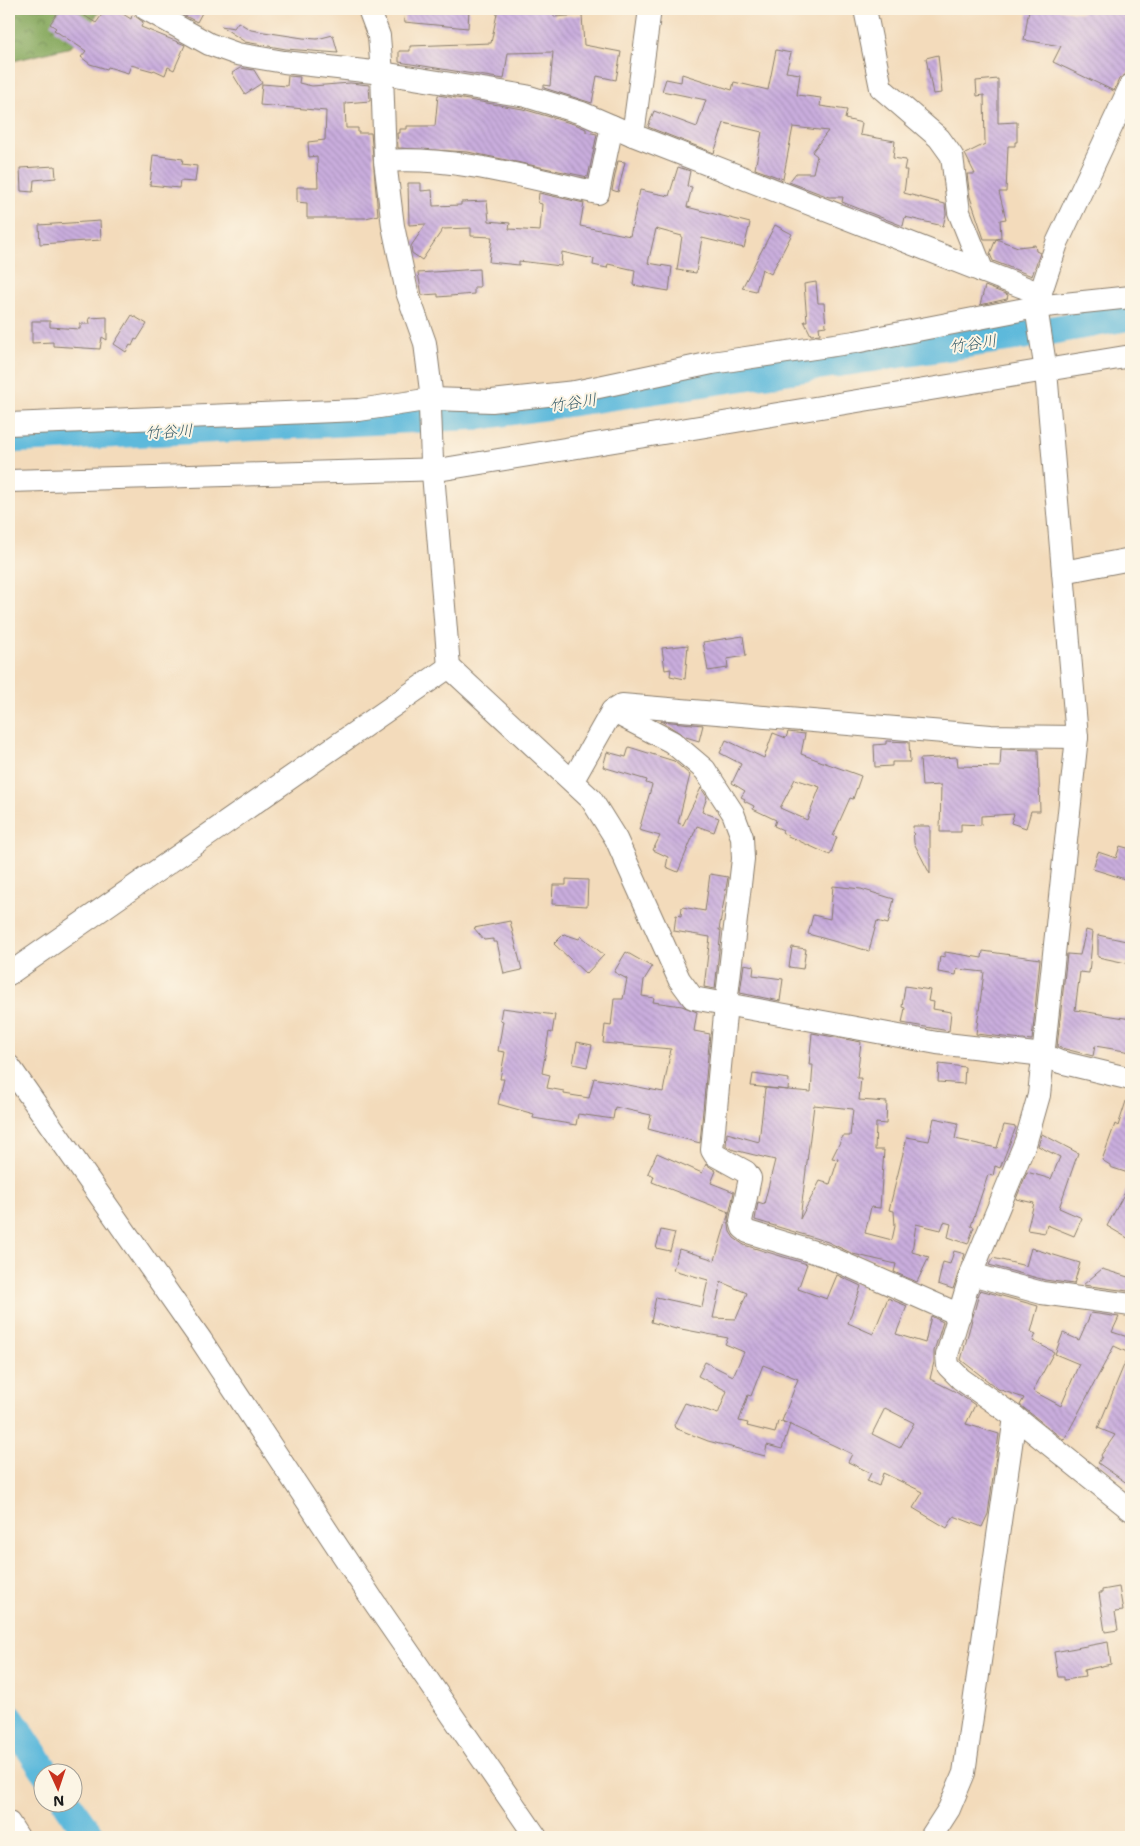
<svg xmlns="http://www.w3.org/2000/svg" width="1140" height="1846" font-family="'Shantell Sans','Klee One',sans-serif">
<style>
.forest{fill:url(#forest-crowns);stroke:#50623c}
.lines{fill:none;stroke-linecap:round;stroke-linejoin:round}
.river{stroke:#5db9db;stroke-width:29}
.building{fill:url(#building-back-hatch);fill-rule:evenodd}
.minor-casing{stroke:#887c6c;stroke-width:24}
.minor{stroke:#fff;stroke-width:22}
.labels{text-anchor:middle;stroke-width:4;stroke-linejoin:round;paint-order:stroke}
.water-label{font-size:16px;font-style:italic;fill:#365b68;stroke:#fcf5e5}
</style>
<defs>
<pattern id="forest-crowns" width="20" height="18" patternUnits="userSpaceOnUse" patternTransform="scale(1.25)"><rect width="20" height="18" fill="#84a75c"/><path d="M2 6a3 3 0 1 1 6 0M12 15a3 3 0 1 1 6 0" fill="none" stroke="#6b874b"/></pattern>
<pattern id="building-back-hatch" width="6" height="6" patternUnits="userSpaceOnUse" patternTransform="scale(1.25)"><rect width="6" height="6" fill="#c9addd"/><path d="M-1 5l2 2M0 0l6 6M5-1l2 2" fill="none" stroke="#ac94bd"/></pattern>
</defs>
<rect width="100%" height="100%" fill="#fcf5e5"/>
<filter id="ink" filterUnits="userSpaceOnUse"><feTurbulence type="fractalNoise" baseFrequency=".02" numOctaves="2"/><feDisplacementMap in="SourceGraphic" scale="10" xChannelSelector="R" yChannelSelector="G"/><feConvolveMatrix kernelMatrix="1 2 1 2 8 2 1 2 1" color-interpolation-filters="sRGB"/></filter>
<filter id="wash" filterUnits="userSpaceOnUse"><feTurbulence type="fractalNoise" baseFrequency=".0096" numOctaves="4" result="noise"/><feDisplacementMap in="SourceGraphic" scale="20" xChannelSelector="R" yChannelSelector="G"/><feGaussianBlur stdDeviation="1.12" result="paint"/><feColorMatrix in="noise" values="0 0 0 0 0 0 0 0 0 0 0 0 0 0 0 0 0 1.4 0 .05"/><feComposite in="paint" operator="in"/></filter>
<g filter="url(#wash)">
<rect width="100%" height="100%" fill="#f3dbbb"/>
<path class="forest" d="M 9,9 L 102,9 L 71,47 L 9,62 Z"/>
<g class="lines">
<g class="river">
<path d="M 9,439 L 483,415 L 1025,335 L 1131,316"/>
<path d="M 9,1717 L 47,1774"/>
<path d="M 68,1804 L 91,1837"/>
</g>
</g>
<g id="blocks">
<g class="building">
<path d="M 60,9 L 74,9 L 96,23 L 106,9 L 115,9 L 131,19 L 132,15 L 135,16 L 143,22 L 141,27 L 185,45 L 174,70 L 168,67 L 165,75 L 154,70 L 153,71 L 131,65 L 128,73 L 108,67 L 107,69 L 90,64 L 81,57 L 86,51 L 54,30 L 56,28 L 50,24 Z"/>
<path d="M 186,9 L 204,9 L 197,22 L 183,15 Z"/>
<path d="M 405,9 L 469,9 L 468,28 L 404,22 Z"/>
<path d="M 498,9 L 554,9 L 554,17 L 582,15 L 584,45 L 621,52 L 616,80 L 597,76 L 592,103 L 544,88 L 544,85 L 550,86 L 553,52 L 508,53 L 504,79 L 399,62 L 399,51 L 410,51 L 410,46 L 491,43 Z"/>
<path d="M 1029,9 L 1056,9 L 1082,13 L 1084,9 L 1092,13 L 1094,9 L 1119,9 L 1131,15 L 1131,65 L 1128,73 L 1119,79 L 1114,91 L 1053,62 L 1061,46 L 1024,40 Z"/>
<path d="M 238,22 L 251,30 L 303,38 L 317,39 L 333,35 L 338,53 L 286,49 L 245,42 L 221,26 L 234,28 Z"/>
<path d="M 776,50 L 791,53 L 786,72 L 800,74 L 797,95 L 821,98 L 820,106 L 847,110 L 845,119 L 862,123 L 860,135 L 895,141 L 893,158 L 906,160 L 904,170 L 907,170 L 904,193 L 945,204 L 946,214 L 943,226 L 905,217 L 903,226 L 842,202 L 843,197 L 829,197 L 789,182 L 796,173 L 813,173 L 817,156 L 812,152 L 828,131 L 793,127 L 783,179 L 755,169 L 762,132 L 724,123 L 714,153 L 648,127 L 654,111 L 697,127 L 706,100 L 662,91 L 666,79 L 681,82 L 682,74 L 732,90 L 734,82 L 768,90 Z"/>
<path d="M 938,55 L 942,93 L 933,94 L 926,58 Z"/>
<path d="M 240,68 L 254,70 L 262,83 L 245,94 L 232,73 Z"/>
<path d="M 288,76 L 300,77 L 299,83 L 312,86 L 350,83 L 369,85 L 370,101 L 345,103 L 346,128 L 358,128 L 358,133 L 371,133 L 378,215 L 366,218 L 307,218 L 307,203 L 297,202 L 297,187 L 318,187 L 317,156 L 309,157 L 308,142 L 325,140 L 326,111 L 260,105 L 262,84 L 287,86 Z"/>
<path d="M 998,79 L 998,123 L 1017,122 L 1017,142 L 1015,142 L 1015,146 L 1008,146 L 1006,192 L 999,192 L 1006,219 L 1000,220 L 1001,238 L 996,239 L 1018,247 L 1035,245 L 1036,251 L 1040,253 L 1032,276 L 993,261 L 990,254 L 996,239 L 984,239 L 970,197 L 967,174 L 975,174 L 965,154 L 985,144 L 984,95 L 977,96 L 976,81 Z"/>
<path d="M 438,95 L 523,109 L 577,125 L 586,129 L 586,132 L 597,134 L 588,177 L 468,152 L 398,148 L 397,133 L 400,133 L 400,129 L 407,129 L 407,126 L 435,126 Z"/>
<path d="M 153,155 L 183,159 L 182,164 L 197,166 L 195,182 L 180,181 L 179,188 L 150,185 Z"/>
<path d="M 618,161 L 625,162 L 618,192 L 612,190 Z"/>
<path d="M 55,166 L 56,178 L 34,180 L 33,192 L 21,191 L 20,168 Z"/>
<path d="M 678,167 L 690,171 L 687,186 L 692,187 L 687,207 L 750,223 L 744,248 L 702,238 L 696,273 L 677,270 L 682,236 L 656,229 L 648,263 L 672,267 L 669,291 L 633,285 L 635,270 L 608,264 L 607,268 L 593,265 L 594,259 L 562,252 L 561,266 L 519,261 L 519,265 L 489,262 L 492,237 L 471,236 L 471,228 L 443,229 L 422,260 L 412,253 L 411,246 L 426,224 L 409,225 L 408,183 L 421,183 L 421,191 L 432,190 L 433,206 L 461,205 L 461,202 L 487,201 L 489,221 L 510,223 L 509,229 L 540,231 L 542,204 L 538,203 L 539,193 L 584,203 L 580,226 L 630,236 L 640,190 L 669,196 Z"/>
<path d="M 100,221 L 101,240 L 40,244 L 39,225 Z"/>
<path d="M 775,225 L 792,234 L 771,274 L 762,269 L 756,291 L 742,288 Z"/>
<path d="M 479,269 L 480,287 L 474,287 L 474,294 L 438,297 L 438,294 L 422,295 L 418,273 Z"/>
<path d="M 816,282 L 818,303 L 824,303 L 826,326 L 819,327 L 820,334 L 811,335 L 804,321 L 807,321 L 804,284 Z"/>
<path d="M 985,286 L 1008,295 L 1007,299 L 980,305 Z"/>
<path d="M 132,315 L 147,324 L 137,340 L 135,339 L 132,346 L 130,345 L 126,352 L 114,344 Z"/>
<path d="M 107,317 L 107,340 L 102,337 L 100,349 L 53,346 L 53,342 L 32,343 L 32,321 L 50,321 L 50,327 L 80,329 L 80,324 L 90,324 L 89,318 Z"/>
<path d="M 743,636 L 746,656 L 727,659 L 728,668 L 708,671 L 703,642 Z"/>
<path d="M 688,645 L 685,679 L 670,676 L 671,669 L 665,670 L 662,648 Z"/>
<path d="M 661,721 L 703,725 L 699,741 L 686,737 Z"/>
<path d="M 788,732 L 805,734 L 801,754 L 861,776 L 853,799 L 850,798 L 833,836 L 837,837 L 830,855 L 788,836 L 782,832 L 783,830 L 774,826 L 776,820 L 753,809 L 754,806 L 744,801 L 745,799 L 741,797 L 745,791 L 732,783 L 741,764 L 720,753 L 726,740 L 764,758 L 773,733 L 786,738 ZM 795,779 L 820,787 L 807,820 L 780,808 Z"/>
<path d="M 886,741 L 909,742 L 910,762 L 892,762 L 892,766 L 875,767 L 874,745 L 886,744 Z"/>
<path d="M 629,747 L 674,761 L 690,775 L 678,823 L 683,825 L 701,788 L 707,797 L 702,812 L 719,818 L 714,832 L 697,826 L 678,872 L 666,867 L 668,857 L 653,850 L 660,836 L 639,830 L 652,785 L 646,783 L 647,780 L 603,767 L 607,752 L 626,757 Z"/>
<path d="M 1001,749 L 1038,750 L 1040,811 L 1031,811 L 1026,828 L 1011,823 L 1014,814 L 981,816 L 981,825 L 961,824 L 961,832 L 940,832 L 941,785 L 922,786 L 920,759 L 957,757 L 958,766 L 1000,767 Z"/>
<path d="M 913,826 L 930,826 L 930,874 L 914,843 Z"/>
<path d="M 1120,846 L 1131,849 L 1131,881 L 1093,869 L 1098,852 L 1116,858 Z"/>
<path d="M 710,874 L 728,877 L 719,930 L 721,930 L 715,989 L 704,987 L 710,937 L 674,931 L 676,915 L 681,916 L 682,907 L 705,911 Z"/>
<path d="M 566,879 L 588,880 L 587,906 L 552,904 L 553,885 L 566,885 Z"/>
<path d="M 833,886 L 861,889 L 894,899 L 888,924 L 877,921 L 869,951 L 808,934 L 813,915 L 830,919 Z"/>
<path d="M 510,921 L 522,970 L 504,974 L 497,942 L 493,942 L 493,939 L 484,940 L 474,928 Z"/>
<path d="M 1086,930 L 1093,932 L 1089,973 L 1080,972 L 1075,1010 L 1131,1019 L 1131,1052 L 1095,1046 L 1093,1056 L 1057,1047 L 1067,954 L 1080,955 Z"/>
<path d="M 564,934 L 579,939 L 581,936 L 604,955 L 586,974 L 554,944 Z"/>
<path d="M 1098,935 L 1131,942 L 1131,964 L 1098,957 Z"/>
<path d="M 792,947 L 806,949 L 803,969 L 789,967 Z"/>
<path d="M 983,951 L 1040,959 L 1032,1040 L 976,1034 L 984,972 L 957,969 L 956,975 L 938,972 L 940,956 L 945,957 L 945,952 L 982,958 Z"/>
<path d="M 626,952 L 652,967 L 644,980 L 642,996 L 654,998 L 653,1002 L 682,1006 L 697,1012 L 694,1031 L 710,1034 L 700,1143 L 648,1129 L 651,1115 L 615,1107 L 613,1119 L 578,1114 L 576,1125 L 533,1118 L 534,1114 L 498,1104 L 504,1079 L 500,1079 L 505,1052 L 498,1051 L 503,1021 L 500,1020 L 502,1008 L 555,1015 L 552,1033 L 549,1032 L 542,1073 L 550,1075 L 547,1088 L 564,1091 L 564,1094 L 589,1098 L 594,1078 L 663,1092 L 671,1049 L 603,1043 L 605,1025 L 611,1026 L 614,999 L 623,999 L 627,979 L 614,972 Z"/>
<path d="M 744,964 L 754,966 L 753,975 L 783,979 L 780,1001 L 740,993 Z"/>
<path d="M 905,986 L 930,990 L 928,1001 L 934,1002 L 933,1009 L 951,1012 L 949,1031 L 902,1023 L 905,1008 L 902,1007 Z"/>
<path d="M 812,1033 L 861,1042 L 857,1078 L 861,1078 L 859,1100 L 887,1102 L 886,1124 L 876,1123 L 875,1150 L 884,1150 L 880,1208 L 871,1207 L 865,1233 L 892,1240 L 895,1226 L 894,1211 L 889,1210 L 907,1137 L 929,1141 L 934,1118 L 958,1123 L 955,1139 L 997,1148 L 1004,1125 L 1016,1127 L 1000,1168 L 995,1166 L 993,1176 L 988,1175 L 971,1226 L 974,1227 L 968,1244 L 948,1237 L 951,1224 L 944,1222 L 941,1230 L 916,1224 L 912,1252 L 929,1257 L 917,1282 L 894,1272 L 896,1264 L 853,1254 L 828,1242 L 755,1220 L 758,1202 L 764,1204 L 775,1160 L 734,1150 L 726,1146 L 727,1133 L 759,1142 L 765,1088 L 811,1092 L 813,1065 L 809,1065 ZM 814,1105 L 853,1109 L 850,1136 L 843,1136 L 832,1158 L 838,1159 L 830,1184 L 820,1181 L 800,1219 Z"/>
<path d="M 577,1042 L 592,1045 L 587,1067 L 573,1064 Z"/>
<path d="M 939,1064 L 965,1067 L 964,1084 L 938,1082 Z"/>
<path d="M 753,1074 L 789,1079 L 788,1090 L 751,1086 Z"/>
<path d="M 1129,1092 L 1131,1093 L 1131,1174 L 1110,1167 L 1110,1165 L 1102,1160 L 1115,1124 L 1118,1126 Z"/>
<path d="M 1042,1134 L 1078,1153 L 1059,1208 L 1082,1218 L 1074,1236 L 1047,1225 L 1045,1233 L 1027,1230 L 1034,1203 L 1016,1199 L 1027,1172 L 1051,1179 L 1060,1157 L 1038,1146 Z"/>
<path d="M 657,1153 L 702,1173 L 706,1164 L 716,1171 L 711,1183 L 734,1192 L 728,1219 L 730,1232 L 734,1238 L 744,1245 L 807,1264 L 798,1289 L 827,1299 L 837,1275 L 861,1286 L 848,1323 L 873,1334 L 888,1298 L 907,1306 L 896,1334 L 925,1343 L 931,1316 L 943,1322 L 934,1351 L 934,1362 L 930,1379 L 956,1392 L 975,1405 L 966,1424 L 999,1434 L 988,1514 L 982,1527 L 954,1516 L 947,1528 L 913,1508 L 923,1492 L 883,1473 L 879,1486 L 867,1481 L 871,1473 L 848,1462 L 852,1454 L 782,1421 L 798,1379 L 763,1365 L 751,1396 L 748,1395 L 739,1421 L 748,1423 L 747,1426 L 775,1433 L 778,1421 L 790,1424 L 782,1449 L 767,1445 L 765,1456 L 708,1441 L 675,1428 L 674,1425 L 685,1403 L 718,1414 L 727,1391 L 698,1376 L 705,1362 L 733,1376 L 744,1352 L 725,1344 L 728,1338 L 676,1328 L 676,1329 L 651,1322 L 656,1297 L 702,1307 L 708,1280 L 673,1270 L 679,1249 L 715,1260 L 729,1212 L 652,1182 L 654,1176 L 648,1173 ZM 721,1282 L 747,1293 L 736,1319 L 713,1318 ZM 885,1408 L 914,1423 L 900,1448 L 872,1434 Z"/>
<path d="M 1131,1181 L 1131,1240 L 1107,1226 Z"/>
<path d="M 661,1230 L 675,1233 L 670,1251 L 656,1248 Z"/>
<path d="M 1031,1248 L 1080,1263 L 1074,1284 L 1045,1280 L 989,1265 L 993,1258 L 1026,1266 Z"/>
<path d="M 954,1251 L 965,1254 L 953,1289 L 938,1284 L 943,1262 L 950,1264 Z"/>
<path d="M 1102,1269 L 1131,1278 L 1131,1285 L 1128,1291 L 1083,1285 Z"/>
<path d="M 980,1290 L 1038,1306 L 1031,1332 L 1036,1334 L 1033,1341 L 1054,1352 L 1033,1391 L 1061,1406 L 1079,1364 L 1055,1354 L 1063,1333 L 1079,1340 L 1091,1313 L 1119,1317 L 1112,1332 L 1131,1338 L 1131,1486 L 1098,1463 L 1102,1457 L 1101,1455 L 1115,1435 L 1098,1428 L 1129,1353 L 1114,1346 L 1064,1440 L 1020,1405 L 1024,1398 L 998,1389 L 961,1360 Z"/>
<path d="M 1119,1587 L 1123,1611 L 1115,1612 L 1118,1630 L 1105,1632 L 1099,1593 L 1102,1593 L 1102,1590 Z"/>
<path d="M 1108,1642 L 1111,1664 L 1084,1670 L 1085,1677 L 1064,1680 L 1064,1677 L 1058,1677 L 1054,1652 Z"/>
</g>
</g>
</g>
<g filter="url(#ink)">
<use href="#blocks" fill-opacity="0" stroke="#887c6c" stroke-width="1"/>
<g class="lines">
<defs>
<g id="minor">
<path d="M 146,9 L 209,44 L 237,54 L 284,62 L 382,73 L 526,96 L 582,113 L 633,135 L 1041,294"/>
<path d="M 369,9 L 379,36 L 382,73 L 385,161 L 393,226 L 407,292 L 425,343 L 432,399 L 430,408 L 432,461 L 449,667 L 591,799 L 616,839 L 679,979 L 693,998 L 937,1043 L 1044,1055 L 1060,1062 L 1131,1079"/>
<path d="M 865,9 L 881,88 L 939,138 L 952,156 L 959,212 L 983,272"/>
<path d="M 1131,85 L 1057,243 L 1036,307 L 1046,371 L 1077,737 L 1039,1095 L 1026,1141 L 971,1274 L 947,1355 L 948,1366 L 961,1379 L 1015,1417 L 1131,1510"/>
<path d="M 633,135 L 650,9"/>
<path d="M 385,161 C 457,156 528,178 598,193 L 612,126"/>
<path d="M 9,424 L 359,410 L 432,399 L 492,401 L 575,392 L 712,363 L 855,342 L 1036,307 L 1131,297"/>
<path d="M 9,481 L 444,469 L 1131,356"/>
<path d="M 1063,572 L 1131,559"/>
<path d="M 612,711 L 672,742 L 705,770 L 733,813 L 742,837 L 743,859 L 726,1004 L 712,1150 L 715,1155 L 746,1172 L 750,1178 L 741,1221 L 743,1228 L 748,1232 L 824,1255 L 960,1315"/>
<path d="M 573,780 L 612,711 L 622,705 L 991,736 L 1077,737"/>
<path d="M 9,974 L 449,667"/>
<path d="M 9,1066 L 201,1340 L 372,1599 L 536,1837"/>
<path d="M 971,1274 L 1042,1293 L 1131,1305"/>
<path d="M 9,1823 L 18,1837"/>
<path d="M 931,1837 L 949,1809 L 964,1773 L 1015,1417"/>
</g>
</defs>
<use href="#minor" class="minor-casing"/>
<use href="#minor" class="minor"/>
</g>
</g>
<g class="labels">
<g class="water-label">
<text transform="translate(973 343) rotate(-8)" y="6">竹谷川</text>
<text transform="translate(573 402) rotate(-8)" y="6">竹谷川</text>
<text transform="translate(169 431) rotate(-3)" y="6">竹谷川</text>
</g>
</g>
<rect width="1140" height="1846" fill="none" stroke="#fcf5e5" stroke-width="30"/>
<g transform="translate(58 1788) rotate(177)"><circle r="24" fill="#fcf5e5" stroke="#a29e95"/>
<path d="M0-4L9 19L0 12L-9 19Z" fill="#c8321e"/>
<text y="-8" font-size="14" font-weight="bold" text-anchor="middle" fill="#1c1c1c">N</text>
</g>
</svg>
